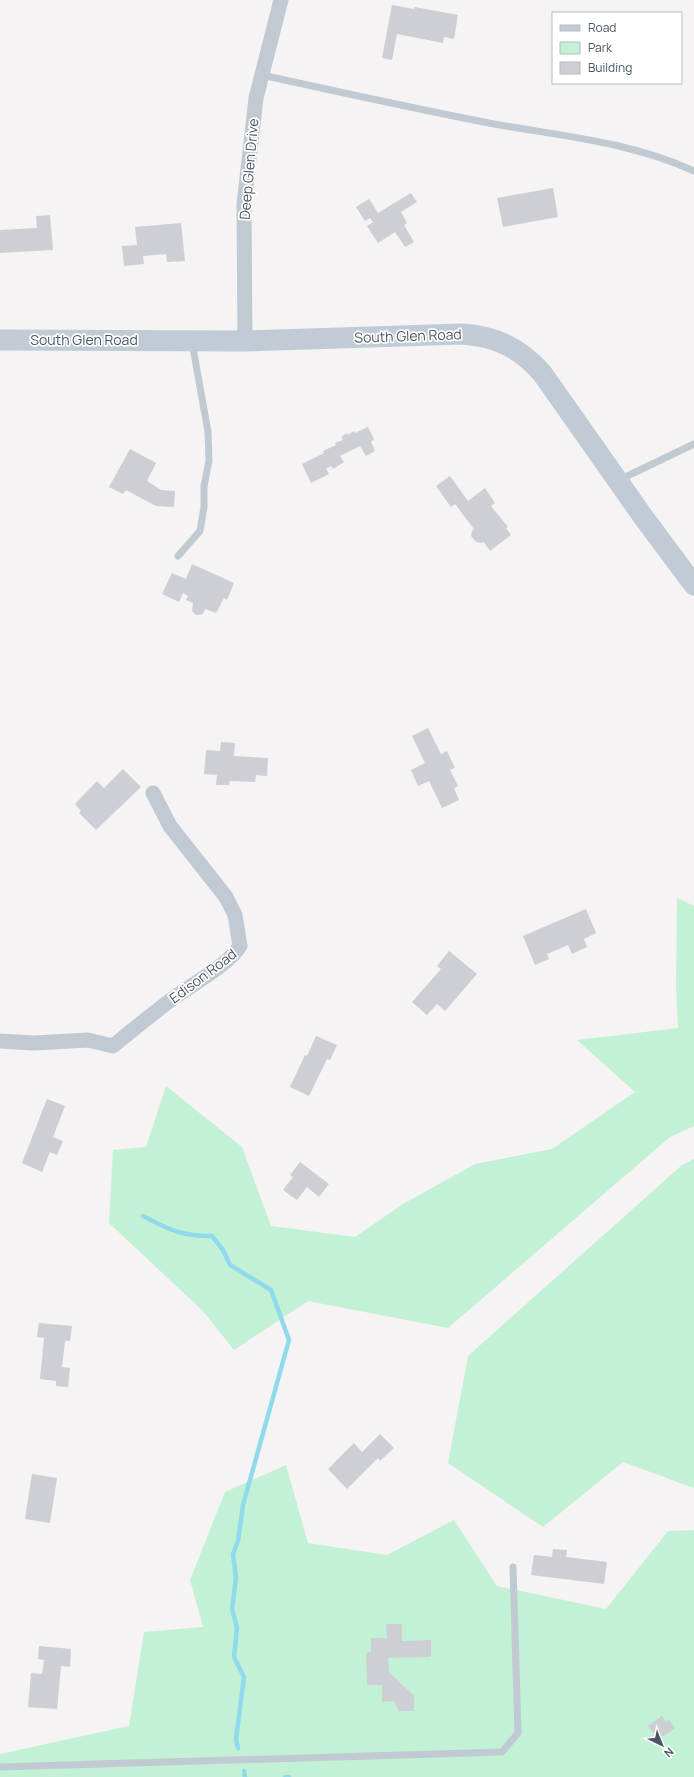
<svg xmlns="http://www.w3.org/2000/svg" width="694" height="1777" font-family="Manrope,sans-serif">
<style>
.green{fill:#c3f1d5}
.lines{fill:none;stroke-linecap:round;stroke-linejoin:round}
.stream{stroke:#90daee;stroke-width:4.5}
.building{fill:#cdcfd5}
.service{stroke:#c1cad2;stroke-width:7}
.minor{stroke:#c1cad2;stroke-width:15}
.secondary{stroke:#c1cbd6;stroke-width:21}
.labels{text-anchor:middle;stroke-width:3.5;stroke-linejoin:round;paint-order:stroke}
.street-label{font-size:14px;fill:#4a5661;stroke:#fff}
</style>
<rect width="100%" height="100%" fill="#f5f3f3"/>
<g class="green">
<path d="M 677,898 L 694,906 L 694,1126 L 670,1137 L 448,1328 L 308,1301 L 234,1350 L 203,1311 L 109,1223 L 113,1150 L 146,1147 L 166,1086 L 242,1147 L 271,1226 L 355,1237 L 403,1204 L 475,1164 L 552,1149 L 635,1092 L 577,1040 L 678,1028 L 676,988 Z"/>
<path d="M 694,1159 L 694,1488 L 623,1462 L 543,1527 L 448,1463 L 468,1356 L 682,1165 Z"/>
<path d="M 286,1465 L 308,1543 L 387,1555 L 454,1520 L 497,1586 L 606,1609 L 668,1531 L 694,1530 L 694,1777 L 0,1777 L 0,1754 L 129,1726 L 144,1632 L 203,1627 L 190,1580 L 225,1492 Z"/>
</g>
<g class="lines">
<g class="stream">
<path d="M 143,1216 C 170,1230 180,1236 212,1236 L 223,1250 L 230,1265 L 271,1290 L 289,1340 L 243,1505 L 238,1541 L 233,1554 L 236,1578 L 232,1609 L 237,1628 L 234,1657 L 244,1677 L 236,1739 L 238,1748"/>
<path d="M 244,1771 L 245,1777"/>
<path d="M 285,1777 L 289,1777"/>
</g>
</g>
<g class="building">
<path d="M 392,5 L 414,9 L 415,7 L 458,15 L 454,39 L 444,37 L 443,43 L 397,34 L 392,60 L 382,58 Z"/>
<path d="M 553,188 L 558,217 L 503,227 L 497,198 Z"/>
<path d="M 411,193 L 417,202 L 401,212 L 407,223 L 404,225 L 414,242 L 405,247 L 395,232 L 378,243 L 367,226 L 373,222 L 370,218 L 365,221 L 356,207 L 369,199 L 378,213 Z"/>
<path d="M 50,215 L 53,250 L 0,253 L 0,230 L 37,228 L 36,216 Z"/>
<path d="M 181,223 L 185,261 L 167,262 L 166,254 L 143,256 L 144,264 L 124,266 L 122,246 L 137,245 L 135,227 Z"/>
<path d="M 368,427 L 374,439 L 371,442 L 375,451 L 366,456 L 360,446 L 340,456 L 344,462 L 333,469 L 331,466 L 326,469 L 329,474 L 311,483 L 302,464 L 324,453 L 323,451 L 336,445 L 335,443 L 343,440 L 341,437 L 347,433 L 348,435 L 354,431 L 355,433 Z"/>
<path d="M 130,449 L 156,463 L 147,481 L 161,490 L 175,491 L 174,507 L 156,506 L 126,490 L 123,494 L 109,487 Z"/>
<path d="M 450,476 L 468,501 L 485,488 L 495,503 L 491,506 L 508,527 L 506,528 L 511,535 L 490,551 L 484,542 L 481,543 L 476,542 L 471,536 L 472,531 L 474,529 L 455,504 L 451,507 L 436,486 Z"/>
<path d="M 192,564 L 234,583 L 227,600 L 224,598 L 216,613 L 205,609 L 203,614 L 196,615 L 192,611 L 193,603 L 186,600 L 188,596 L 183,593 L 179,602 L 162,594 L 172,573 L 186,579 Z"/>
<path d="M 428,728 L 441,754 L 447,751 L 455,768 L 450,770 L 458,786 L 454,788 L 459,800 L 442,808 L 429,781 L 418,786 L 411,770 L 425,763 L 412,736 Z"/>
<path d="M 221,742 L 235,743 L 234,756 L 268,758 L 267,776 L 256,775 L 255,782 L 230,781 L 229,785 L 216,785 L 217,775 L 204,774 L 206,750 L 220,751 Z"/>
<path d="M 123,769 L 141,787 L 96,830 L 79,813 L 81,811 L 75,804 L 97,781 L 104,788 Z"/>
<path d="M 586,909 L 596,933 L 584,939 L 587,947 L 572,954 L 568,945 L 547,954 L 549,959 L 535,965 L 523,936 Z"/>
<path d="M 449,951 L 477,974 L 445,1011 L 437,1004 L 427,1015 L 412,1002 L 441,969 L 437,966 Z"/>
<path d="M 316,1036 L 337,1045 L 330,1060 L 327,1059 L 309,1096 L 290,1087 L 305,1055 L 307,1056 Z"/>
<path d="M 47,1099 L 65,1106 L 53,1137 L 63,1141 L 57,1155 L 50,1152 L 42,1172 L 22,1163 Z"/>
<path d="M 300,1162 L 329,1184 L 319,1197 L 307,1187 L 297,1200 L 283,1190 L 293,1177 L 290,1175 Z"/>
<path d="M 39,1323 L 72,1326 L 70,1341 L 65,1341 L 62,1367 L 70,1368 L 68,1387 L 56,1386 L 56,1381 L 40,1379 L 44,1338 L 37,1337 Z"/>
<path d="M 380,1434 L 394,1448 L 380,1461 L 378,1458 L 347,1489 L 328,1469 L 354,1443 L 362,1452 Z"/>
<path d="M 32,1474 L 57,1478 L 50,1523 L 25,1519 Z"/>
<path d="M 553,1549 L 567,1550 L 566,1557 L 607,1562 L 604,1584 L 531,1575 L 534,1555 L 552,1557 Z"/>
<path d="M 386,1624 L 402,1624 L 402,1641 L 431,1640 L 431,1657 L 388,1658 L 389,1672 L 414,1696 L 414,1711 L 399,1711 L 394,1701 L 382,1702 L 382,1685 L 367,1685 L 366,1653 L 371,1652 L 371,1638 L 387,1638 Z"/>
<path d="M 39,1646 L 71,1649 L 70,1667 L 61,1666 L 57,1709 L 28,1707 L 31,1673 L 42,1674 L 44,1660 L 38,1659 Z"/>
<path d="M 662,1716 L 666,1722 L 669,1720 L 675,1728 L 658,1740 L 648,1726 Z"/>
</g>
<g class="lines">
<g class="service">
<path d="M 262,75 C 339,92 416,109 494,124 C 562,136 631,142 694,171"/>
<path d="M 619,480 L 694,444"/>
<path d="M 178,556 L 200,531 L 204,507 L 204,486 L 209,461 L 208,432 L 192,342"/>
<path d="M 0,1767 L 502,1752 L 518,1733 L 513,1567"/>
</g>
<g class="minor">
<path d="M 245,341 L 244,204 L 256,98 L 281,0"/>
<path d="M 0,1041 L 34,1043 L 88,1040 L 113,1046 C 134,1029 154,1012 175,997 C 194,983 228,965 240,946 L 235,915 L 226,897 L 170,826 L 153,793"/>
</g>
<path class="secondary" d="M 0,340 L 245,341 L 462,334 C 495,336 520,348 542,373 L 644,518 L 694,585"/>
</g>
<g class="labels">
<g class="street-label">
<text transform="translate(249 169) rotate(-85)" y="5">Deep Glen Drive</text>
<text transform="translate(408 336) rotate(-2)" y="5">South Glen Road</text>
<text x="84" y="345">South Glen Road</text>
<text transform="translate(203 976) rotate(-37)" y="5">Edison Road</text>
</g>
</g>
<rect x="552" y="12" width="130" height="72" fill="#ffffff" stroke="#b7bbc0"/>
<rect x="560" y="25" width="20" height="6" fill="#c1cbd6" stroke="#b7bbc0"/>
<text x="588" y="32" font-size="12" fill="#4a5661">Road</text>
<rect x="560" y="42" width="20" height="12" fill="#c3f1d5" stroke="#b7bbc0"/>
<text x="588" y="52" font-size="12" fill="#4a5661">Park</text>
<rect x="560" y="62" width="20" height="12" fill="#cdcfd5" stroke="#b7bbc0"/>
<text x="588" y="72" font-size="12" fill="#4a5661">Building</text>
<g transform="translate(662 1745) rotate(137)" stroke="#ffffff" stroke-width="3" paint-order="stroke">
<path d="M0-3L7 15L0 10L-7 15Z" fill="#4a5661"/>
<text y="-6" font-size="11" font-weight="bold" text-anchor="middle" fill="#4a5661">N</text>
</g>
</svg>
